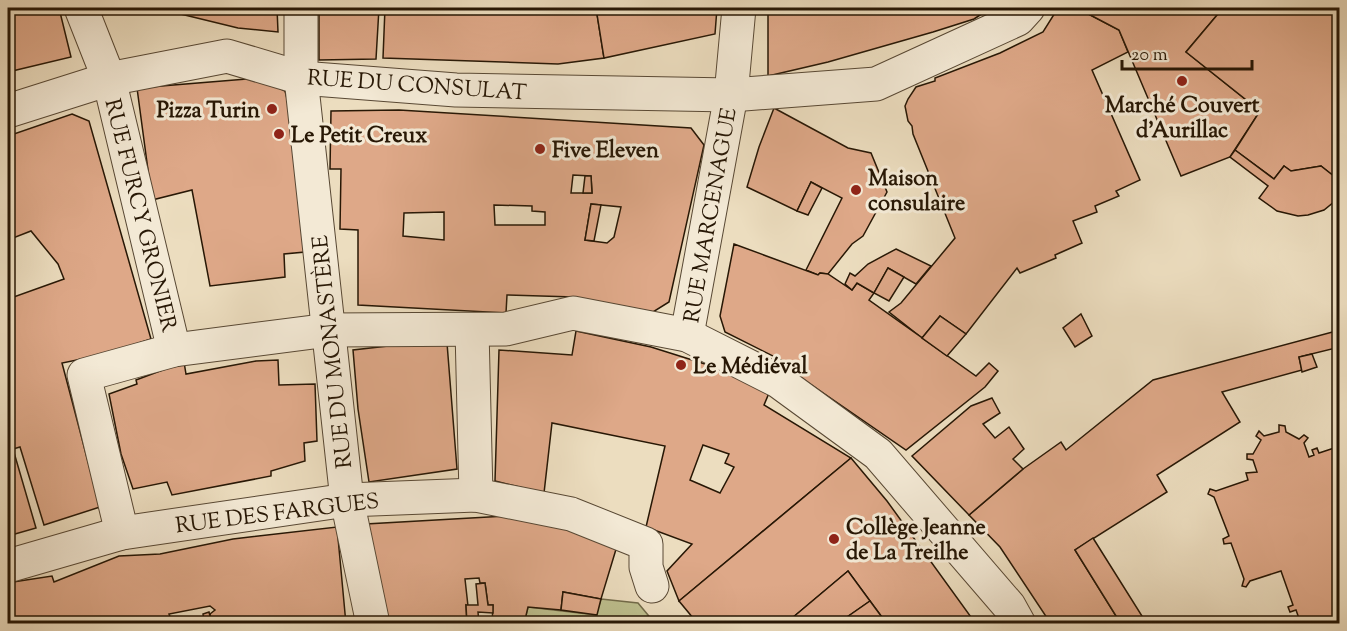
<svg xmlns="http://www.w3.org/2000/svg" width="1347" height="631" font-family="'Sorts Mill Goudy',serif">
<style>
.green{fill:#bdbf8e;stroke:#726b4a;stroke-width:1.5}
.building{fill:#dea888;stroke:#271705;stroke-width:1.5;fill-rule:evenodd}
.lines{fill:none;stroke-linecap:round;stroke-linejoin:round}
.pedestrian-casing{stroke:#584834;stroke-width:35}
.minor-casing{stroke:#584834;stroke-width:35}
.pedestrian{stroke:#f3e9d5;stroke-width:33}
.minor{stroke:#f3e9d5;stroke-width:33}
.poi-dot{fill:#8f2418;stroke:#f3e9d5;stroke-width:2}
.labels{text-anchor:middle;stroke-width:6;stroke-linejoin:round;paint-order:stroke}
.street-label{font-size:22px;fill:#271705;stroke:#f3e9d5}
.poi-label{font-size:22px;font-weight:bold;fill:#271705;stroke:#f3e9d5;text-anchor:start}
</style>
<rect width="100%" height="100%" fill="#ecddbf"/>
<filter id="stains"><feTurbulence type="fractalNoise" baseFrequency=".00333" numOctaves="4"/><feColorMatrix values="0 0 0 0 .2 0 0 0 0 .09 0 0 0 0 .02 0 0 0 .5 -.17"/></filter>
<radialGradient id="worn" r=".72"><stop offset=".6" stop-color="#630" stop-opacity="0"/><stop offset="1" stop-color="#630" stop-opacity=".3"/></radialGradient>
<path class="green" d="M 601,599 L 638,603 L 653,621 L 650,624 L 524,624 L 528,607 L 596,615 Z"/>
<g class="building">
<path d="M 8,8 L 59,8 L 71,57 L 8,72 Z"/>
<path d="M 156,8 L 277,8 L 278,32 L 238,28 Z"/>
<path d="M 319,8 L 379,8 L 376,59 L 319,60 Z"/>
<path d="M 385,8 L 596,8 L 604,58 L 558,64 L 383,58 Z"/>
<path d="M 596,8 L 717,8 L 715,34 L 604,58 Z"/>
<path d="M 768,8 L 991,8 L 974,19 L 933,32 L 828,62 L 768,76 Z"/>
<path d="M 1058,8 L 1077,8 L 1119,30 L 1128,52 L 1092,70 L 1140,180 L 1116,191 L 1119,196 L 1095,206 L 1097,212 L 1073,221 L 1082,243 L 1055,255 L 1056,258 L 1020,273 L 1017,268 L 966,334 L 940,316 L 922,338 L 889,312 L 901,303 L 955,238 L 913,134 L 912,126 L 908,121 L 905,106 L 908,99 L 916,87 L 935,81 L 935,78 L 1000,53 L 1043,32 Z"/>
<path d="M 1077,8 L 1223,8 L 1186,52 L 1260,111 L 1230,157 L 1181,176 L 1119,30 Z"/>
<path d="M 1223,8 L 1340,8 L 1340,181 L 1321,166 L 1291,171 L 1284,166 L 1274,179 L 1235,150 L 1260,111 L 1186,52 Z"/>
<path d="M 259,78 L 285,91 L 289,106 L 305,252 L 284,254 L 285,277 L 210,286 L 192,190 L 152,200 L 137,88 Z"/>
<path d="M 774,108 L 848,148 L 871,153 L 887,192 L 863,236 L 852,244 L 828,274 L 820,273 L 818,275 L 806,270 L 842,198 L 811,182 L 797,211 L 747,187 L 759,147 Z"/>
<path d="M 399,110 L 691,128 L 704,145 L 669,302 L 653,312 L 574,297 L 507,295 L 506,313 L 358,305 L 358,230 L 340,229 L 341,169 L 330,169 L 331,111 ZM 573,175 L 591,176 L 592,193 L 571,193 ZM 591,204 L 621,207 L 614,237 L 607,243 L 585,240 ZM 494,205 L 532,206 L 532,211 L 545,212 L 545,225 L 495,225 ZM 444,212 L 444,240 L 403,236 L 404,213 Z"/>
<path d="M 72,114 L 89,121 L 151,339 L 106,354 L 62,363 L 100,507 L 44,525 L 20,447 L 13,449 L 36,528 L 8,536 L 8,420 L 12,419 L 9,409 L 8,409 L 8,337 L 14,335 L 8,314 L 8,299 L 64,279 L 58,264 L 31,231 L 8,240 L 8,136 Z"/>
<path d="M 1235,150 L 1274,179 L 1284,166 L 1291,171 L 1321,166 L 1340,181 L 1340,197 L 1324,210 L 1308,215 L 1298,216 L 1277,211 L 1259,198 L 1268,186 L 1230,157 Z"/>
<path d="M 585,176 L 591,176 L 592,193 L 583,193 Z"/>
<path d="M 811,182 L 822,188 L 808,215 L 797,211 Z"/>
<path d="M 591,204 L 601,205 L 594,241 L 585,240 Z"/>
<path d="M 734,244 L 818,275 L 820,273 L 828,274 L 852,290 L 857,283 L 874,293 L 869,300 L 976,376 L 989,363 L 998,371 L 985,387 L 906,450 L 800,377 L 803,371 L 725,332 L 720,316 Z"/>
<path d="M 896,249 L 931,266 L 916,284 L 888,268 L 874,293 L 857,283 L 852,290 L 845,284 L 850,273 L 855,276 L 868,264 Z"/>
<path d="M 888,268 L 904,277 L 889,301 L 874,293 Z"/>
<path d="M 1081,314 L 1092,336 L 1075,347 L 1063,328 Z"/>
<path d="M 940,316 L 966,334 L 947,356 L 922,338 Z"/>
<path d="M 1340,330 L 1340,347 L 1299,357 L 1302,370 L 1222,392 L 1240,422 L 1157,475 L 1167,492 L 1075,550 L 1121,624 L 1051,624 L 1000,547 L 969,515 L 1023,469 L 1061,442 L 1066,450 L 1153,380 Z"/>
<path d="M 576,331 L 651,347 L 724,370 L 769,393 L 764,405 L 851,458 L 679,601 L 667,571 L 692,544 L 646,527 L 665,446 L 552,423 L 544,493 L 495,481 L 499,350 L 572,355 ZM 703,445 L 729,454 L 725,463 L 734,467 L 720,493 L 690,480 Z"/>
<path d="M 447,343 L 457,469 L 369,482 L 358,409 L 353,350 L 397,345 Z"/>
<path d="M 1312,354 L 1317,367 L 1302,372 L 1299,357 Z"/>
<path d="M 278,360 L 279,385 L 315,384 L 317,441 L 304,443 L 305,461 L 271,471 L 271,476 L 172,495 L 167,482 L 133,489 L 121,454 L 109,394 L 137,384 L 136,380 L 184,362 L 186,374 L 256,361 Z"/>
<path d="M 992,398 L 1000,413 L 983,424 L 995,438 L 1009,427 L 1024,449 L 1013,459 L 1023,469 L 969,515 L 912,456 L 971,406 Z"/>
<path d="M 1279,425 L 1285,426 L 1286,432 L 1299,439 L 1304,435 L 1308,438 L 1304,443 L 1309,457 L 1314,455 L 1312,450 L 1317,448 L 1319,453 L 1340,446 L 1340,624 L 1301,624 L 1296,610 L 1290,612 L 1288,607 L 1293,605 L 1281,571 L 1250,581 L 1246,587 L 1242,586 L 1244,579 L 1231,543 L 1224,544 L 1223,539 L 1229,536 L 1214,497 L 1208,494 L 1210,489 L 1216,491 L 1248,480 L 1246,473 L 1257,472 L 1253,460 L 1247,459 L 1247,454 L 1253,454 L 1261,440 L 1256,436 L 1259,431 L 1264,436 L 1279,432 Z"/>
<path d="M 851,458 L 887,501 L 976,624 L 887,624 L 848,571 L 785,624 L 698,624 L 679,601 Z"/>
<path d="M 506,516 L 567,529 L 617,546 L 601,599 L 563,592 L 561,610 L 528,607 L 524,624 L 492,624 L 493,605 L 488,605 L 485,583 L 480,583 L 479,578 L 465,579 L 468,606 L 466,605 L 467,624 L 384,624 L 366,524 Z"/>
<path d="M 337,527 L 346,624 L 226,624 L 224,618 L 215,620 L 214,618 L 211,619 L 210,614 L 215,610 L 210,606 L 169,614 L 173,624 L 8,624 L 8,584 L 13,582 L 52,576 L 54,582 L 119,556 L 160,554 L 233,539 Z"/>
<path d="M 1093,538 L 1147,624 L 1121,624 L 1075,550 Z"/>
<path d="M 848,571 L 870,601 L 837,624 L 785,624 Z"/>
<path d="M 485,583 L 488,605 L 493,605 L 493,613 L 478,612 L 479,624 L 467,624 L 466,605 L 478,605 L 476,584 Z"/>
<path d="M 563,592 L 601,599 L 597,615 L 561,610 Z"/>
<path d="M 870,601 L 887,624 L 837,624 Z"/>
<path d="M 209,612 L 211,620 L 204,621 L 203,614 Z"/>
<path d="M 224,618 L 226,624 L 216,624 L 215,620 Z"/>
</g>
<g class="lines">
<defs>
<g id="pedestrian">
<path d="M 301,8 L 301,78"/>
<path d="M 731,95 L 876,84 L 1018,19 L 1028,8"/>
</g>
<g id="minor">
<path d="M 81,8 L 109,79 L 174,350"/>
<path d="M 301,78 L 347,500 L 373,624"/>
<path d="M 8,111 L 109,79 L 227,56 L 301,78 L 456,90 L 731,95"/>
<path d="M 472,330 L 476,495"/>
<path d="M 687,335 L 731,95 L 739,8"/>
<path d="M 122,533 L 84,375 L 174,350 L 329,330 L 506,329 L 573,313 L 687,335 L 778,381 L 878,454 L 1009,606 L 1019,624"/>
<path d="M 8,566 L 122,533 L 347,500 L 476,495 L 571,514 L 646,544 L 646,567 L 652,586"/>
</g>
</defs>
<use href="#pedestrian" class="pedestrian-casing"/>
<use href="#minor" class="minor-casing"/>
<use href="#pedestrian" class="pedestrian"/>
<use href="#minor" class="minor"/>
</g>
<g class="poi-dot">
<circle cx="1182" cy="81" r="6"/>
<circle cx="272" cy="109" r="6"/>
<circle cx="279" cy="134" r="6"/>
<circle cx="540" cy="149" r="6"/>
<circle cx="856" cy="190" r="6"/>
<circle cx="681" cy="365" r="6"/>
<circle cx="834" cy="539" r="6"/>
</g>
<g class="labels">
<g class="street-label">
<text transform="translate(417 84) rotate(4)" y="8">RUE DU CONSULAT</text>
<text transform="translate(142 215) rotate(76)" y="8">RUE FURCY GRONIER</text>
<text transform="translate(709 215) rotate(-80)" y="8">RUE MARCENAGUE</text>
<text transform="translate(331 352) rotate(-96)" y="8">RUE DU MONASTÈRE</text>
<text transform="translate(277 512) rotate(-7)" y="8">RUE DES FARGUES</text>
</g>
<g class="poi-label">
<text x="1182" y="112" text-anchor="middle">Marché Couvert<tspan x="1182" dy="25">d'Aurillac</tspan></text>
<text x="260" y="117" text-anchor="end">Pizza Turin</text>
<text x="291" y="142">Le Petit Creux</text>
<text x="552" y="157">Five Eleven</text>
<text x="868" y="185">Maison<tspan x="868" dy="25">consulaire</tspan></text>
<text x="693" y="373">Le Médiéval</text>
<text x="846" y="534">Collège Jeanne<tspan x="846" dy="25">de La Treilhe</tspan></text>
</g>
</g>
<rect width="1347" height="631" fill="none" stroke="#ecddbf" stroke-width="30"/>
<rect x="9" y="9" width="1329" height="613" fill="none" stroke="#271705" stroke-width="3"/>
<rect x="15" y="15" width="1317" height="601" fill="none" stroke="#271705" stroke-width="1.5"/>
<path d="M1122 60v9h130v-9" fill="none" stroke="#271705" stroke-width="3"/>
<text x="1131" y="60" font-size="18" fill="#271705" stroke="#f3e9d5" stroke-width="4.5" paint-order="stroke">20 m</text>
<rect width="100%" height="100%" filter="url(#stains)"/>
<rect width="100%" height="100%" fill="url(#worn)"/>
</svg>
